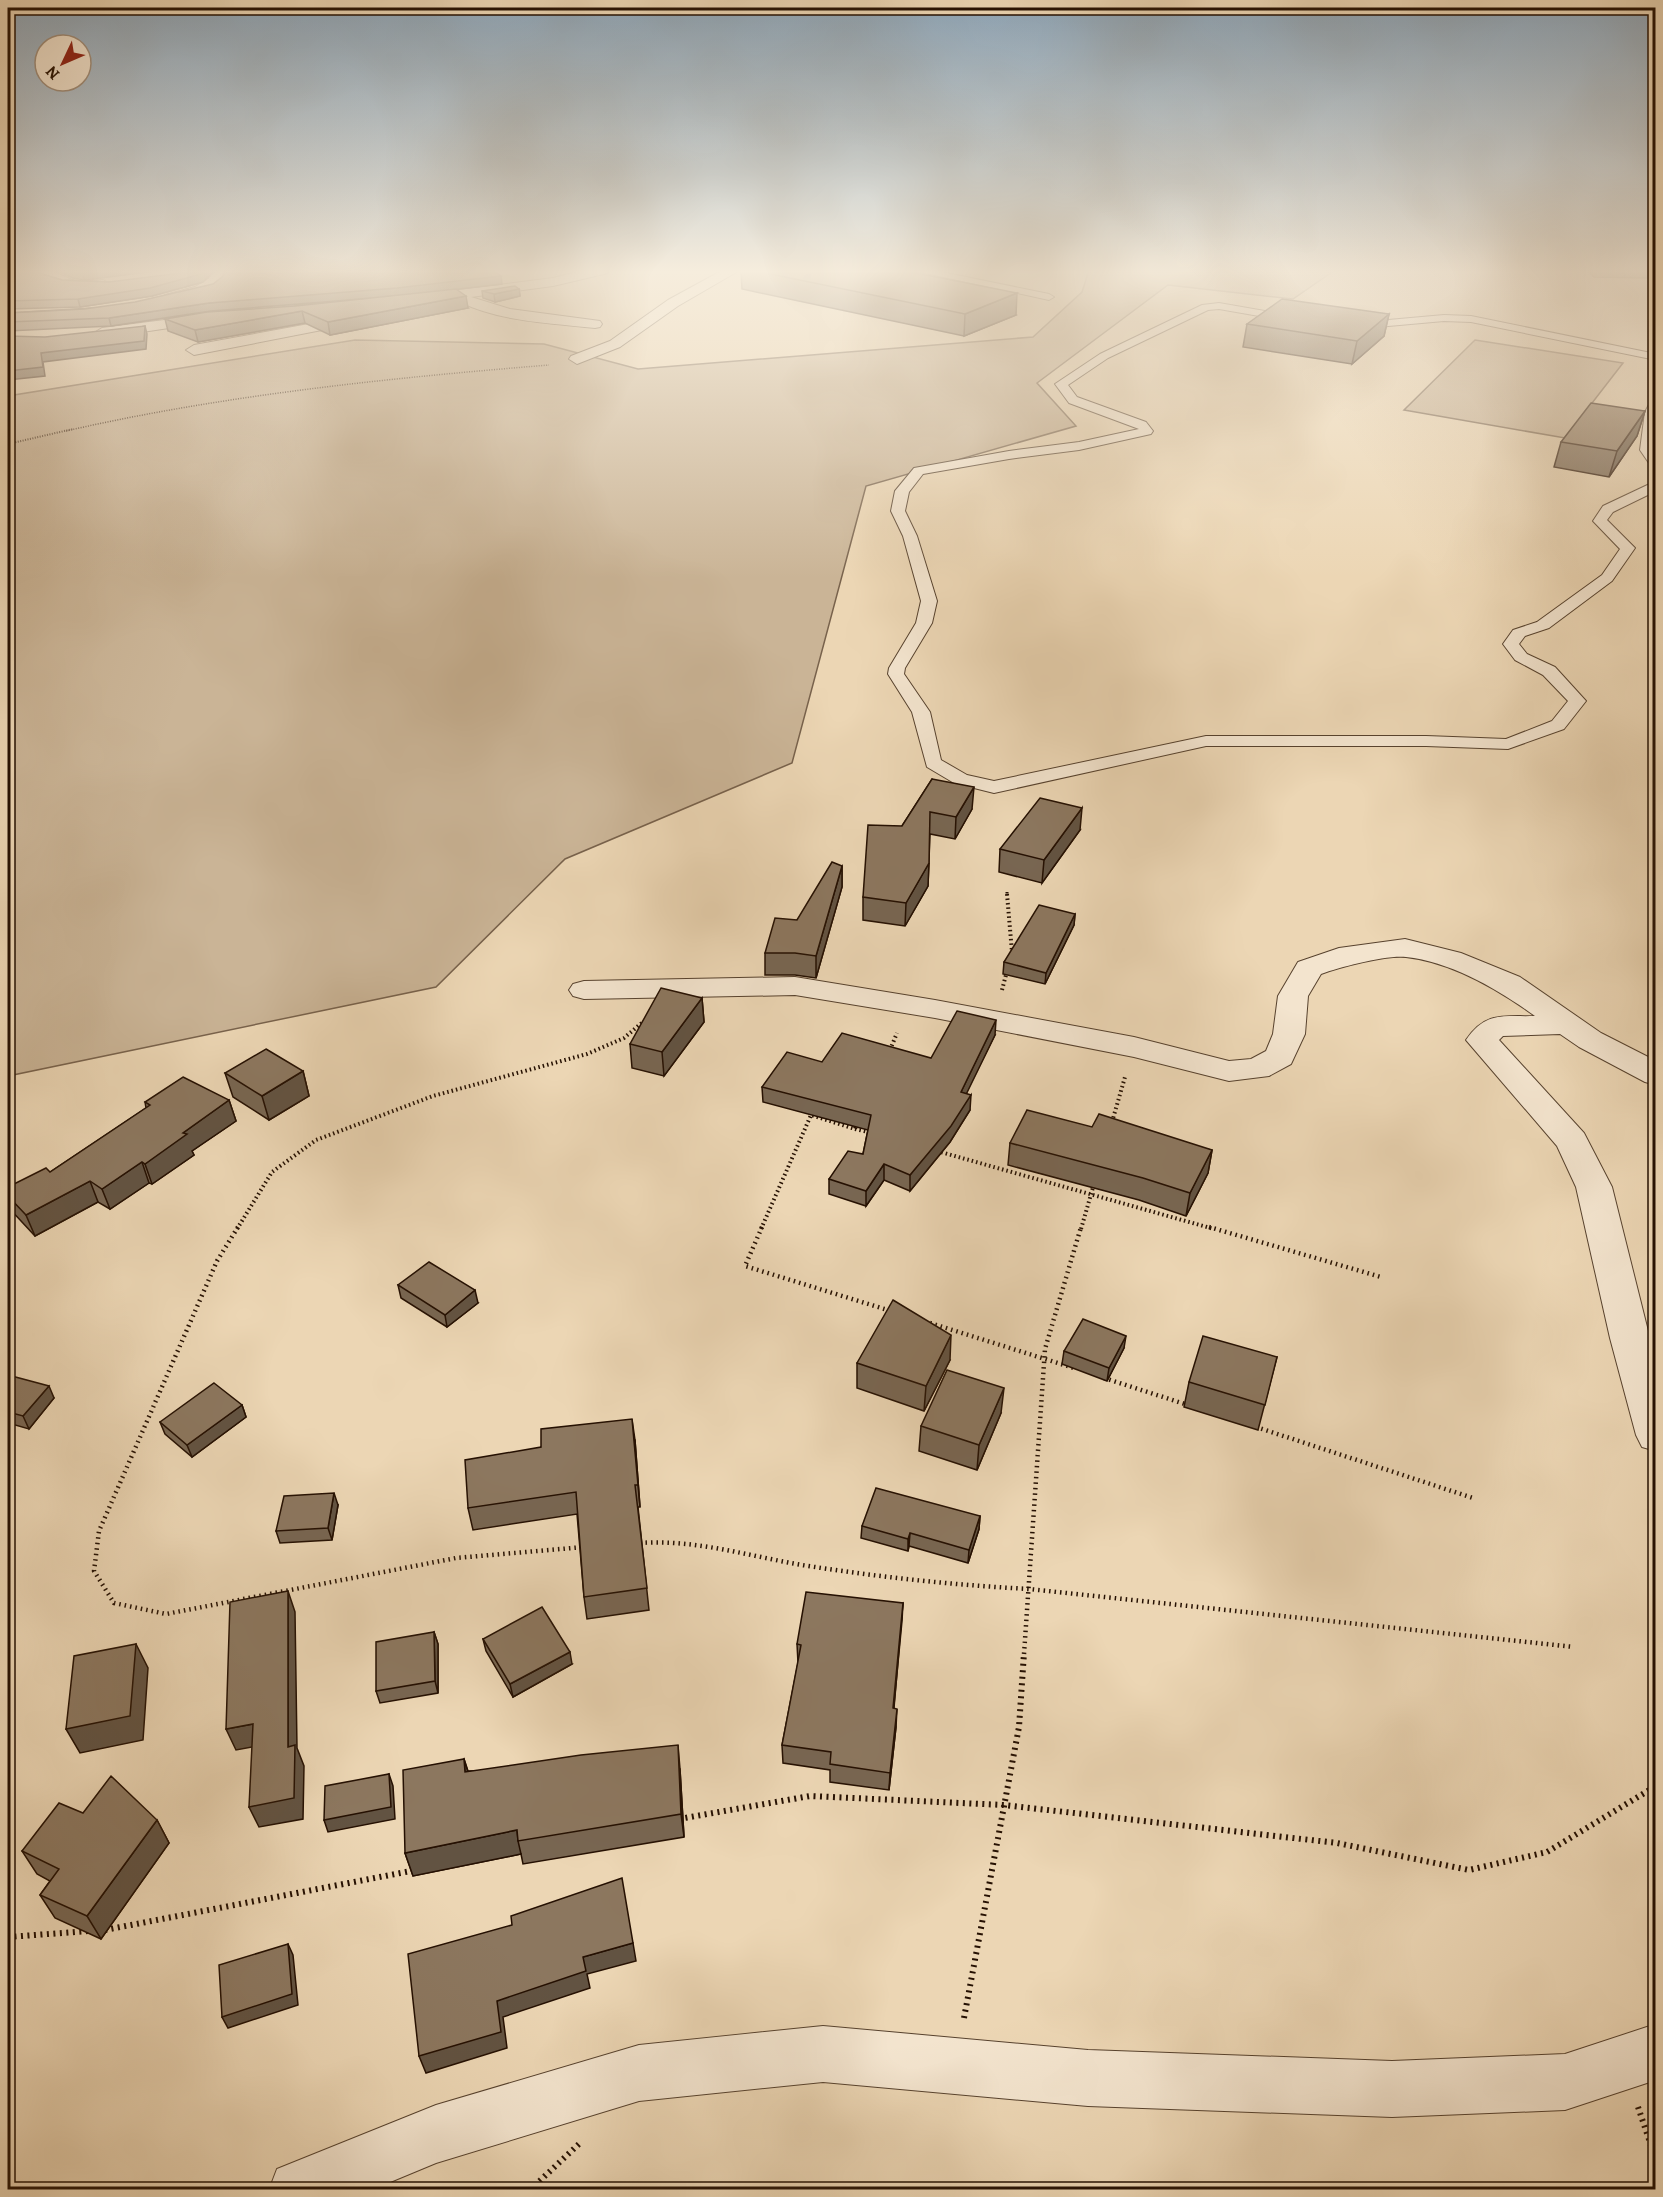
<svg xmlns="http://www.w3.org/2000/svg" width="1663" height="2197" font-family="Alegreya,serif">
<style>
.green{fill:#cab496;stroke:#78624c;stroke-width:1.5}
.lines{fill:none;stroke-linecap:round;stroke-linejoin:round}
.lane-casing{stroke:#57422e;stroke-width:2}
.street-casing{stroke:#57422e;stroke-width:2}
.path-far5{stroke:#251002;stroke-width:1.5;stroke-dasharray:1 1.5;stroke-linecap:butt}
.path-far4{stroke:#251002;stroke-width:2;stroke-dasharray:1 1.5;stroke-linecap:butt}
.path-far3{stroke:#251002;stroke-width:3;stroke-dasharray:1.5 2;stroke-linecap:butt}
.path-far2{stroke:#251002;stroke-width:4;stroke-dasharray:1.5 3;stroke-linecap:butt}
.path-far1{stroke:#251002;stroke-width:4.5;stroke-dasharray:1.5 4;stroke-linecap:butt}
.path{stroke:#251002;stroke-width:6;stroke-dasharray:2 4.5;stroke-linecap:butt}
.lane{fill:#f3e4ce;fill-rule:evenodd}
.street{fill:#f3e4ce;fill-rule:evenodd}
.wall{fill:#786652;stroke:#251002;stroke-width:1.5}
.shaded-wall{fill:#625342;stroke:#251002;stroke-width:1.5}
.building{fill:#8c775f;stroke:#251002;stroke-width:1.5}
</style>
<rect width="100%" height="100%" fill="#ecd6b4"/>
<filter id="stains"><feTurbulence type="fractalNoise" baseFrequency=".00333" numOctaves="4"/><feColorMatrix values="0 0 0 0 .2 0 0 0 0 .09 0 0 0 0 .02 0 0 0 .5 -.17"/></filter>
<radialGradient id="worn" r=".72"><stop offset=".6" stop-color="#630" stop-opacity="0"/><stop offset="1" stop-color="#630" stop-opacity=".3"/></radialGradient>
<g class="green">
<path d="M 1089,270 L 1335,270 L 1293,299 L 1168,285 L 1037,383 L 1076,426 L 866,486 L 792,763 L 565,859 L 436,987 L 8,1076 L 8,396 L 355,340 L 544,344 L 638,369 L 1033,337 L 1082,292 Z"/>
<path d="M 1475,340 L 1623,363 L 1565,438 L 1404,410 Z"/>
</g>
<g class="lines">
<defs>
<g id="lane">
<path d="M 911,270 L 932,270 L 1049,294 L 1054,297 L 1049,300 Z"/>
<path d="M 1219,303 L 1294,316 L 1299,319 L 1294,322 L 1219,309 L 1208,310 L 1108,358 L 1068,385 L 1077,397 L 1146,422 L 1153,431 L 1151,434 L 1079,450 L 1009,459 L 923,474 L 909,492 L 905,511 L 917,536 L 937,601 L 932,623 L 905,668 L 904,674 L 930,712 L 941,760 L 967,775 L 994,781 L 1206,736 L 1426,736 L 1506,739 L 1552,721 L 1568,701 L 1543,675 L 1515,660 L 1503,644 L 1513,630 L 1537,622 L 1602,575 L 1620,549 L 1593,521 L 1603,506 L 1656,481 L 1656,491 L 1613,512 L 1607,520 L 1635,548 L 1612,581 L 1549,628 L 1525,636 L 1519,644 L 1527,654 L 1555,667 L 1586,701 L 1564,729 L 1508,749 L 1426,746 L 1206,746 L 994,793 L 954,783 L 927,767 L 912,712 L 888,674 L 889,668 L 916,623 L 921,601 L 903,536 L 891,511 L 895,491 L 914,468 L 1009,451 L 1079,442 L 1139,429 L 1069,403 L 1055,384 L 1100,354 L 1202,305 Z"/>
<path d="M 1444,315 L 1471,316 L 1656,354 L 1656,360 L 1471,322 L 1444,321 L 1355,329 L 1350,326 L 1355,323 Z"/>
<path d="M 1656,398 L 1652,450 L 1656,454 L 1656,467 L 1651,466 L 1640,450 L 1645,412 L 1652,399 Z"/>
</g>
<g id="street">
<path d="M 30,270 L 49,270 L 77,282 L 103,280 L 110,284 C 95,299 44,284 30,270 Z"/>
<path d="M 217,270 L 231,270 L 212,289 L 170,302 L 163,298 L 165,295 L 195,287 L 208,279 Z"/>
<path d="M 585,270 L 610,270 L 608,273 L 553,286 L 471,297 L 510,309 L 600,321 L 602,324 L 600,327 L 595,328 C 550,323 502,322 460,302 L 458,298 L 418,303 L 411,299 L 418,295 L 553,278 Z"/>
<path d="M 723,270 L 740,270 L 678,306 L 620,347 L 577,364 L 569,359 L 571,356 L 610,341 L 668,300 Z"/>
<path d="M 211,314 L 218,318 L 216,321 L 102,338 L 94,333 L 102,328 Z"/>
<path d="M 358,315 L 365,319 L 363,322 L 194,355 L 186,350 L 194,345 Z"/>
<path d="M 1405,939 L 1461,953 L 1520,977 L 1601,1033 L 1656,1061 L 1656,1085 L 1645,1082 L 1579,1047 L 1560,1034 L 1503,1036 L 1499,1040 L 1584,1133 L 1612,1187 L 1656,1363 L 1656,1451 L 1642,1447 L 1636,1435 L 1610,1338 L 1576,1187 L 1557,1146 L 1466,1040 C 1486,1011 1503,1017 1535,1016 C 1499,990 1452,962 1406,957 C 1385,955 1341,967 1321,974 L 1308,996 L 1305,1034 L 1291,1064 L 1269,1076 L 1229,1081 L 1134,1057 L 935,1018 L 795,995 L 584,999 L 573,996 L 569,990 L 573,984 L 584,981 L 795,977 L 935,1000 L 1134,1037 L 1229,1061 L 1251,1059 L 1266,1051 L 1273,1034 L 1278,996 L 1298,962 L 1339,948 Z"/>
<path d="M 1656,2024 L 1656,2080 L 1565,2110 L 1392,2117 L 1088,2106 L 823,2082 L 639,2101 L 436,2163 L 371,2190 L 269,2190 L 277,2169 L 436,2105 L 639,2045 L 823,2026 L 1088,2050 L 1392,2061 L 1565,2054 Z"/>
</g>
</defs>
<use href="#lane" class="lane-casing"/>
<use href="#street" class="street-casing"/>
<path class="path-far5" d="M 66,431 C 223,395 389,378 549,365"/>
<path class="path-far4" d="M 8,444 L 73,429"/>
<path class="path-far3" d="M 1007,892 L 1007,896"/>
<g class="path-far2">
<path d="M 1007,894 L 1012,952"/>
<path d="M 1002,990 L 1007,971"/>
<path d="M 890,1050 L 897,1033"/>
<path d="M 1112,1122 L 1125,1077"/>
<path d="M 855,1129 L 872,1133"/>
<path d="M 937,1151 L 1214,1229"/>
<path d="M 237,1229 L 272,1172 L 316,1140 L 433,1096 L 587,1054 L 624,1038 L 644,1021"/>
<path d="M 761,1229 L 811,1115 L 855,1129 L 857,1123"/>
<path d="M 1081,1229 L 1094,1184"/>
</g>
<g class="path-far1">
<path d="M 238,1227 L 217,1261 L 99,1531 L 94,1571 L 114,1603 L 166,1614 L 456,1558 L 584,1547"/>
<path d="M 762,1227 L 745,1266 L 891,1311"/>
<path d="M 1209,1227 L 1381,1277"/>
<path d="M 930,1323 L 1077,1369"/>
<path d="M 1104,1378 L 1188,1405"/>
<path d="M 1256,1427 L 1473,1498"/>
<path d="M 640,1543 C 694,1539 749,1556 802,1565 C 878,1577 953,1585 1029,1589 L 1574,1647"/>
<path d="M 1024,1654 L 1045,1349 L 1081,1227"/>
</g>
<g class="path">
<path d="M 679,1819 L 810,1796 L 1004,1805 L 1337,1843 L 1469,1870 L 1547,1852 L 1656,1786"/>
<path d="M 105,1930 L 416,1870"/>
<path d="M 8,1937 L 89,1931"/>
<path d="M 964,2018 L 1019,1727 L 1024,1653"/>
<path d="M 1638,2107 L 1656,2160"/>
<path d="M 530,2190 L 580,2143"/>
</g>
<use href="#lane" class="lane"/>
<use href="#street" class="street"/>
</g>
<g class="wall">
<path d="M 8,270 L 42,274 L 62,280 L 109,282 L 203,282 L 152,296 L 80,307 L 8,309 Z"/>
<path d="M 55,270 L 162,270 L 84,280 L 73,278 Z"/>
<path d="M 741,270 L 901,270 L 1016,315 L 964,336 L 742,289 Z"/>
<path d="M 1586,270 L 1649,270 L 1647,278 L 1594,277 Z"/>
<path d="M 502,284 L 436,291 L 468,308 L 330,335 L 305,323 L 198,342 L 168,331 L 165,319 L 373,298 L 211,311 L 111,326 L 8,331 L 8,313 Z"/>
<path d="M 519,289 L 520,296 L 495,302 L 483,298 L 482,291 Z"/>
<path d="M 1389,314 L 1384,336 L 1352,364 L 1243,347 L 1247,324 Z"/>
<path d="M 1645,411 L 1637,436 L 1609,477 L 1554,467 L 1561,442 Z"/>
<path d="M 932,779 L 972,809 L 955,839 L 930,834 L 928,886 L 905,926 L 863,920 L 863,897 L 902,826 Z"/>
<path d="M 1080,830 L 1042,883 L 999,872 L 1000,849 Z"/>
<path d="M 842,866 L 842,887 L 816,978 L 795,975 L 765,975 L 765,953 L 797,920 Z"/>
<path d="M 1075,914 L 1074,925 L 1045,984 L 1003,974 L 1004,962 Z"/>
<path d="M 702,998 L 704,1022 L 664,1076 L 632,1068 L 630,1044 Z"/>
<path d="M 995,1035 L 966,1093 L 970,1110 L 950,1142 L 910,1191 L 884,1180 L 866,1206 L 829,1194 L 829,1179 L 863,1154 L 868,1130 L 763,1102 L 762,1087 L 822,1062 L 931,1058 Z"/>
<path d="M 303,1071 L 309,1096 L 269,1120 L 233,1097 L 225,1073 Z"/>
<path d="M 229,1100 L 236,1121 L 192,1151 L 194,1155 L 152,1184 L 149,1183 L 110,1209 L 98,1202 L 35,1236 L 8,1207 L 8,1184 L 8,1187 L 50,1172 L 146,1108 L 145,1102 Z"/>
<path d="M 1092,1127 L 1212,1150 L 1208,1173 L 1186,1216 L 1139,1200 L 1008,1165 L 1010,1143 Z"/>
<path d="M 398,1285 L 478,1303 L 447,1327 L 401,1298 Z"/>
<path d="M 1124,1348 L 1107,1381 L 1062,1364 L 1064,1351 Z"/>
<path d="M 1277,1357 L 1258,1430 L 1184,1407 L 1189,1382 Z"/>
<path d="M 950,1360 L 924,1411 L 857,1388 L 857,1363 Z"/>
<path d="M 8,1375 L 54,1398 L 29,1429 L 8,1423 Z"/>
<path d="M 242,1405 L 246,1417 L 192,1457 L 165,1434 L 160,1422 Z"/>
<path d="M 1001,1413 L 977,1470 L 919,1451 L 921,1426 Z"/>
<path d="M 635,1440 L 640,1507 L 638,1507 L 649,1610 L 587,1619 L 584,1597 L 577,1514 L 473,1530 L 468,1508 L 541,1447 Z"/>
<path d="M 338,1505 L 332,1540 L 280,1543 L 276,1531 Z"/>
<path d="M 980,1516 L 979,1529 L 968,1563 L 909,1546 L 908,1551 L 861,1538 L 862,1526 Z"/>
<path d="M 903,1603 L 894,1708 L 896,1727 L 889,1790 L 830,1782 L 830,1770 L 783,1763 L 782,1745 L 798,1663 L 797,1644 Z"/>
<path d="M 434,1632 L 438,1644 L 438,1693 L 380,1703 L 376,1691 Z"/>
<path d="M 483,1639 L 572,1664 L 513,1697 L 486,1651 Z"/>
<path d="M 464,1759 L 468,1771 L 680,1769 L 684,1837 L 523,1864 L 521,1854 L 413,1876 L 405,1853 Z"/>
<path d="M 83,1813 L 157,1820 L 169,1843 L 101,1939 L 55,1918 L 40,1895 L 50,1881 L 37,1874 L 22,1851 Z"/>
</g>
<g class="shaded-wall">
<path d="M 96,270 L 162,270 L 84,280 L 82,272 Z"/>
<path d="M 205,270 L 215,270 L 203,282 L 152,296 L 80,307 L 78,299 Z"/>
<path d="M 501,276 L 502,284 L 399,296 L 211,311 L 111,326 L 109,318 L 209,303 Z"/>
<path d="M 519,289 L 520,296 L 495,302 L 494,294 Z"/>
<path d="M 1017,293 L 1016,315 L 964,336 L 965,314 Z"/>
<path d="M 466,296 L 468,308 L 330,335 L 328,322 Z"/>
<path d="M 302,311 L 305,323 L 198,342 L 195,330 Z"/>
<path d="M 1389,314 L 1384,336 L 1352,364 L 1357,341 Z"/>
<path d="M 145,326 L 147,334 L 146,349 L 43,362 L 45,376 L 8,380 L 8,371 L 41,353 Z"/>
<path d="M 1645,411 L 1637,436 L 1609,477 L 1617,451 Z"/>
<path d="M 974,787 L 972,809 L 955,839 L 956,817 Z"/>
<path d="M 1082,808 L 1080,830 L 1042,883 L 1044,860 Z"/>
<path d="M 929,863 L 928,886 L 905,926 L 906,903 Z"/>
<path d="M 842,866 L 842,887 L 816,978 L 816,956 Z"/>
<path d="M 1075,914 L 1074,925 L 1045,984 L 1046,973 Z"/>
<path d="M 702,998 L 704,1022 L 664,1076 L 662,1052 Z"/>
<path d="M 996,1020 L 995,1035 L 960,1107 L 961,1092 Z"/>
<path d="M 303,1071 L 309,1096 L 269,1120 L 262,1096 Z"/>
<path d="M 971,1095 L 970,1110 L 950,1142 L 910,1191 L 910,1175 Z"/>
<path d="M 229,1100 L 236,1121 L 192,1151 L 194,1155 L 152,1184 L 145,1164 L 183,1133 Z"/>
<path d="M 1212,1150 L 1208,1173 L 1186,1216 L 1190,1193 Z"/>
<path d="M 142,1162 L 149,1183 L 110,1209 L 102,1189 Z"/>
<path d="M 884,1164 L 884,1180 L 866,1206 L 866,1191 Z"/>
<path d="M 90,1181 L 98,1202 L 35,1236 L 26,1215 Z"/>
<path d="M 475,1290 L 478,1303 L 447,1327 L 445,1315 Z"/>
<path d="M 951,1335 L 950,1360 L 924,1411 L 926,1386 Z"/>
<path d="M 1126,1336 L 1124,1348 L 1107,1381 L 1109,1368 Z"/>
<path d="M 49,1386 L 54,1398 L 29,1429 L 23,1416 Z"/>
<path d="M 1004,1388 L 1001,1413 L 977,1470 L 979,1445 Z"/>
<path d="M 242,1405 L 246,1417 L 192,1457 L 187,1445 Z"/>
<path d="M 632,1419 L 635,1440 L 640,1507 Z"/>
<path d="M 334,1493 L 338,1505 L 332,1540 L 328,1528 Z"/>
<path d="M 980,1516 L 979,1529 L 968,1563 L 969,1550 Z"/>
<path d="M 910,1533 L 909,1546 L 908,1551 L 908,1539 Z"/>
<path d="M 288,1591 L 295,1612 L 297,1748 L 304,1766 L 303,1819 L 259,1827 L 249,1807 L 288,1747 Z"/>
<path d="M 903,1603 L 902,1621 L 892,1726 L 893,1708 Z"/>
<path d="M 434,1632 L 438,1644 L 438,1693 L 435,1681 Z"/>
<path d="M 136,1644 L 148,1668 L 143,1740 L 80,1753 L 66,1729 Z"/>
<path d="M 570,1652 L 572,1664 L 513,1697 L 510,1684 Z"/>
<path d="M 897,1709 L 896,1727 L 889,1790 L 890,1773 Z"/>
<path d="M 253,1724 L 262,1745 L 236,1750 L 226,1729 Z"/>
<path d="M 678,1745 L 680,1769 L 684,1837 L 681,1814 Z"/>
<path d="M 464,1759 L 471,1782 L 465,1772 Z"/>
<path d="M 389,1774 L 393,1786 L 395,1819 L 328,1832 L 324,1820 Z"/>
<path d="M 157,1820 L 169,1843 L 101,1939 L 87,1916 Z"/>
<path d="M 517,1830 L 518,1841 L 521,1854 L 413,1876 L 405,1853 Z"/>
<path d="M 633,1943 L 636,1961 L 587,1974 L 590,1988 L 503,2017 L 507,2048 L 426,2073 L 419,2056 L 497,2001 L 583,1957 Z"/>
<path d="M 288,1944 L 293,1955 L 298,2005 L 228,2028 L 222,2017 Z"/>
<path d="M 8,2140 L 12,2145 L 8,2152 Z"/>
</g>
<g class="building">
<path d="M 8,270 L 36,270 L 42,274 L 62,280 L 109,282 L 205,270 L 201,274 L 150,288 L 78,299 L 8,301 Z"/>
<path d="M 71,270 L 96,270 L 82,272 Z"/>
<path d="M 227,270 L 492,270 L 501,276 L 397,288 L 209,303 L 109,318 L 8,322 L 8,313 L 84,309 L 135,302 L 213,284 L 222,277 Z"/>
<path d="M 751,270 L 901,270 L 1017,293 L 965,314 Z"/>
<path d="M 515,286 L 519,289 L 494,294 L 482,291 Z"/>
<path d="M 456,289 L 466,296 L 328,322 L 302,311 L 195,330 L 165,319 L 207,312 L 295,306 Z"/>
<path d="M 1282,299 L 1389,314 L 1357,341 L 1247,324 Z"/>
<path d="M 145,326 L 144,341 L 41,353 L 43,367 L 8,371 L 8,336 L 45,337 Z"/>
<path d="M 1591,403 L 1645,411 L 1617,451 L 1561,442 Z"/>
<path d="M 932,779 L 974,787 L 956,817 L 930,812 L 929,863 L 906,903 L 863,897 L 868,825 L 902,826 Z"/>
<path d="M 1040,798 L 1082,808 L 1044,860 L 1000,849 Z"/>
<path d="M 832,862 L 842,866 L 816,956 L 795,953 L 765,953 L 775,918 L 797,920 Z"/>
<path d="M 1039,905 L 1075,914 L 1046,973 L 1004,962 Z"/>
<path d="M 661,988 L 702,998 L 662,1052 L 630,1044 Z"/>
<path d="M 957,1011 L 996,1020 L 961,1092 L 971,1095 L 951,1126 L 910,1175 L 884,1164 L 866,1191 L 829,1179 L 848,1151 L 863,1154 L 871,1115 L 762,1087 L 787,1052 L 822,1062 L 842,1033 L 931,1058 Z"/>
<path d="M 266,1049 L 303,1071 L 262,1096 L 225,1073 Z"/>
<path d="M 183,1077 L 229,1100 L 183,1133 L 187,1134 L 145,1164 L 142,1162 L 102,1189 L 90,1181 L 26,1215 L 8,1196 L 8,1187 L 46,1168 L 50,1172 L 150,1105 L 145,1102 Z"/>
<path d="M 1027,1110 L 1092,1127 L 1099,1114 L 1212,1150 L 1190,1193 L 1143,1178 L 1010,1143 Z"/>
<path d="M 429,1262 L 475,1290 L 445,1315 L 398,1285 Z"/>
<path d="M 893,1300 L 951,1335 L 926,1386 L 857,1363 Z"/>
<path d="M 1083,1319 L 1126,1336 L 1109,1368 L 1064,1351 Z"/>
<path d="M 1203,1336 L 1277,1357 L 1265,1405 L 1189,1382 Z"/>
<path d="M 947,1370 L 1004,1388 L 979,1445 L 921,1426 Z"/>
<path d="M 8,1375 L 49,1386 L 23,1416 L 8,1412 Z"/>
<path d="M 214,1383 L 242,1405 L 187,1445 L 160,1422 Z"/>
<path d="M 632,1419 L 638,1485 L 635,1485 L 647,1588 L 584,1597 L 576,1492 L 468,1508 L 465,1460 L 541,1447 L 541,1429 Z"/>
<path d="M 876,1488 L 980,1516 L 969,1550 L 910,1533 L 908,1539 L 862,1526 Z"/>
<path d="M 334,1493 L 328,1528 L 276,1531 L 284,1496 Z"/>
<path d="M 288,1591 L 288,1747 L 295,1745 L 294,1798 L 249,1807 L 253,1724 L 226,1729 L 230,1602 Z"/>
<path d="M 806,1592 L 903,1603 L 893,1708 L 897,1709 L 890,1773 L 830,1764 L 831,1752 L 782,1745 L 801,1645 L 797,1644 Z"/>
<path d="M 542,1607 L 570,1652 L 510,1684 L 483,1639 Z"/>
<path d="M 434,1632 L 435,1681 L 376,1691 L 376,1642 Z"/>
<path d="M 136,1644 L 130,1716 L 66,1729 L 74,1656 Z"/>
<path d="M 678,1745 L 681,1814 L 518,1841 L 517,1830 L 405,1853 L 403,1770 L 464,1759 L 465,1772 L 581,1755 Z"/>
<path d="M 389,1774 L 391,1807 L 324,1820 L 325,1786 Z"/>
<path d="M 111,1776 L 157,1820 L 87,1916 L 40,1895 L 59,1869 L 22,1851 L 59,1803 L 83,1813 Z"/>
<path d="M 622,1878 L 633,1943 L 583,1957 L 586,1971 L 497,2001 L 501,2032 L 419,2056 L 408,1954 L 512,1925 L 511,1916 Z"/>
<path d="M 288,1944 L 292,1994 L 222,2017 L 219,1965 Z"/>
</g>
<linearGradient id="sky" x2="0" y2="1"><stop stop-color="#8ea7bb"/><stop offset="0.47" stop-color="#f6eddd"/><stop offset="1" stop-color="#f6eddd" stop-opacity="0"/></linearGradient>
<rect width="1663" height="578" fill="url(#sky)"/>
<rect width="1663" height="2197" fill="none" stroke="#ecd6b4" stroke-width="30"/>
<rect x="9" y="9" width="1645" height="2179" fill="none" stroke="#251002" stroke-width="3"/>
<rect x="15" y="15" width="1633" height="2167" fill="none" stroke="#251002" stroke-width="1.5"/>
<g transform="translate(63 63) rotate(226)"><circle r="28" fill="#f3e4ce" stroke="#a18f7c" stroke-width="1.5"/>
<path d="M0-4.5L10 22L0 15L-10 22Z" fill="#8f2418"/>
<text y="-9" font-size="16" font-weight="bold" text-anchor="middle" fill="#251002">N</text>
</g>
<rect width="100%" height="100%" filter="url(#stains)"/>
<rect width="100%" height="100%" fill="url(#worn)"/>
</svg>
